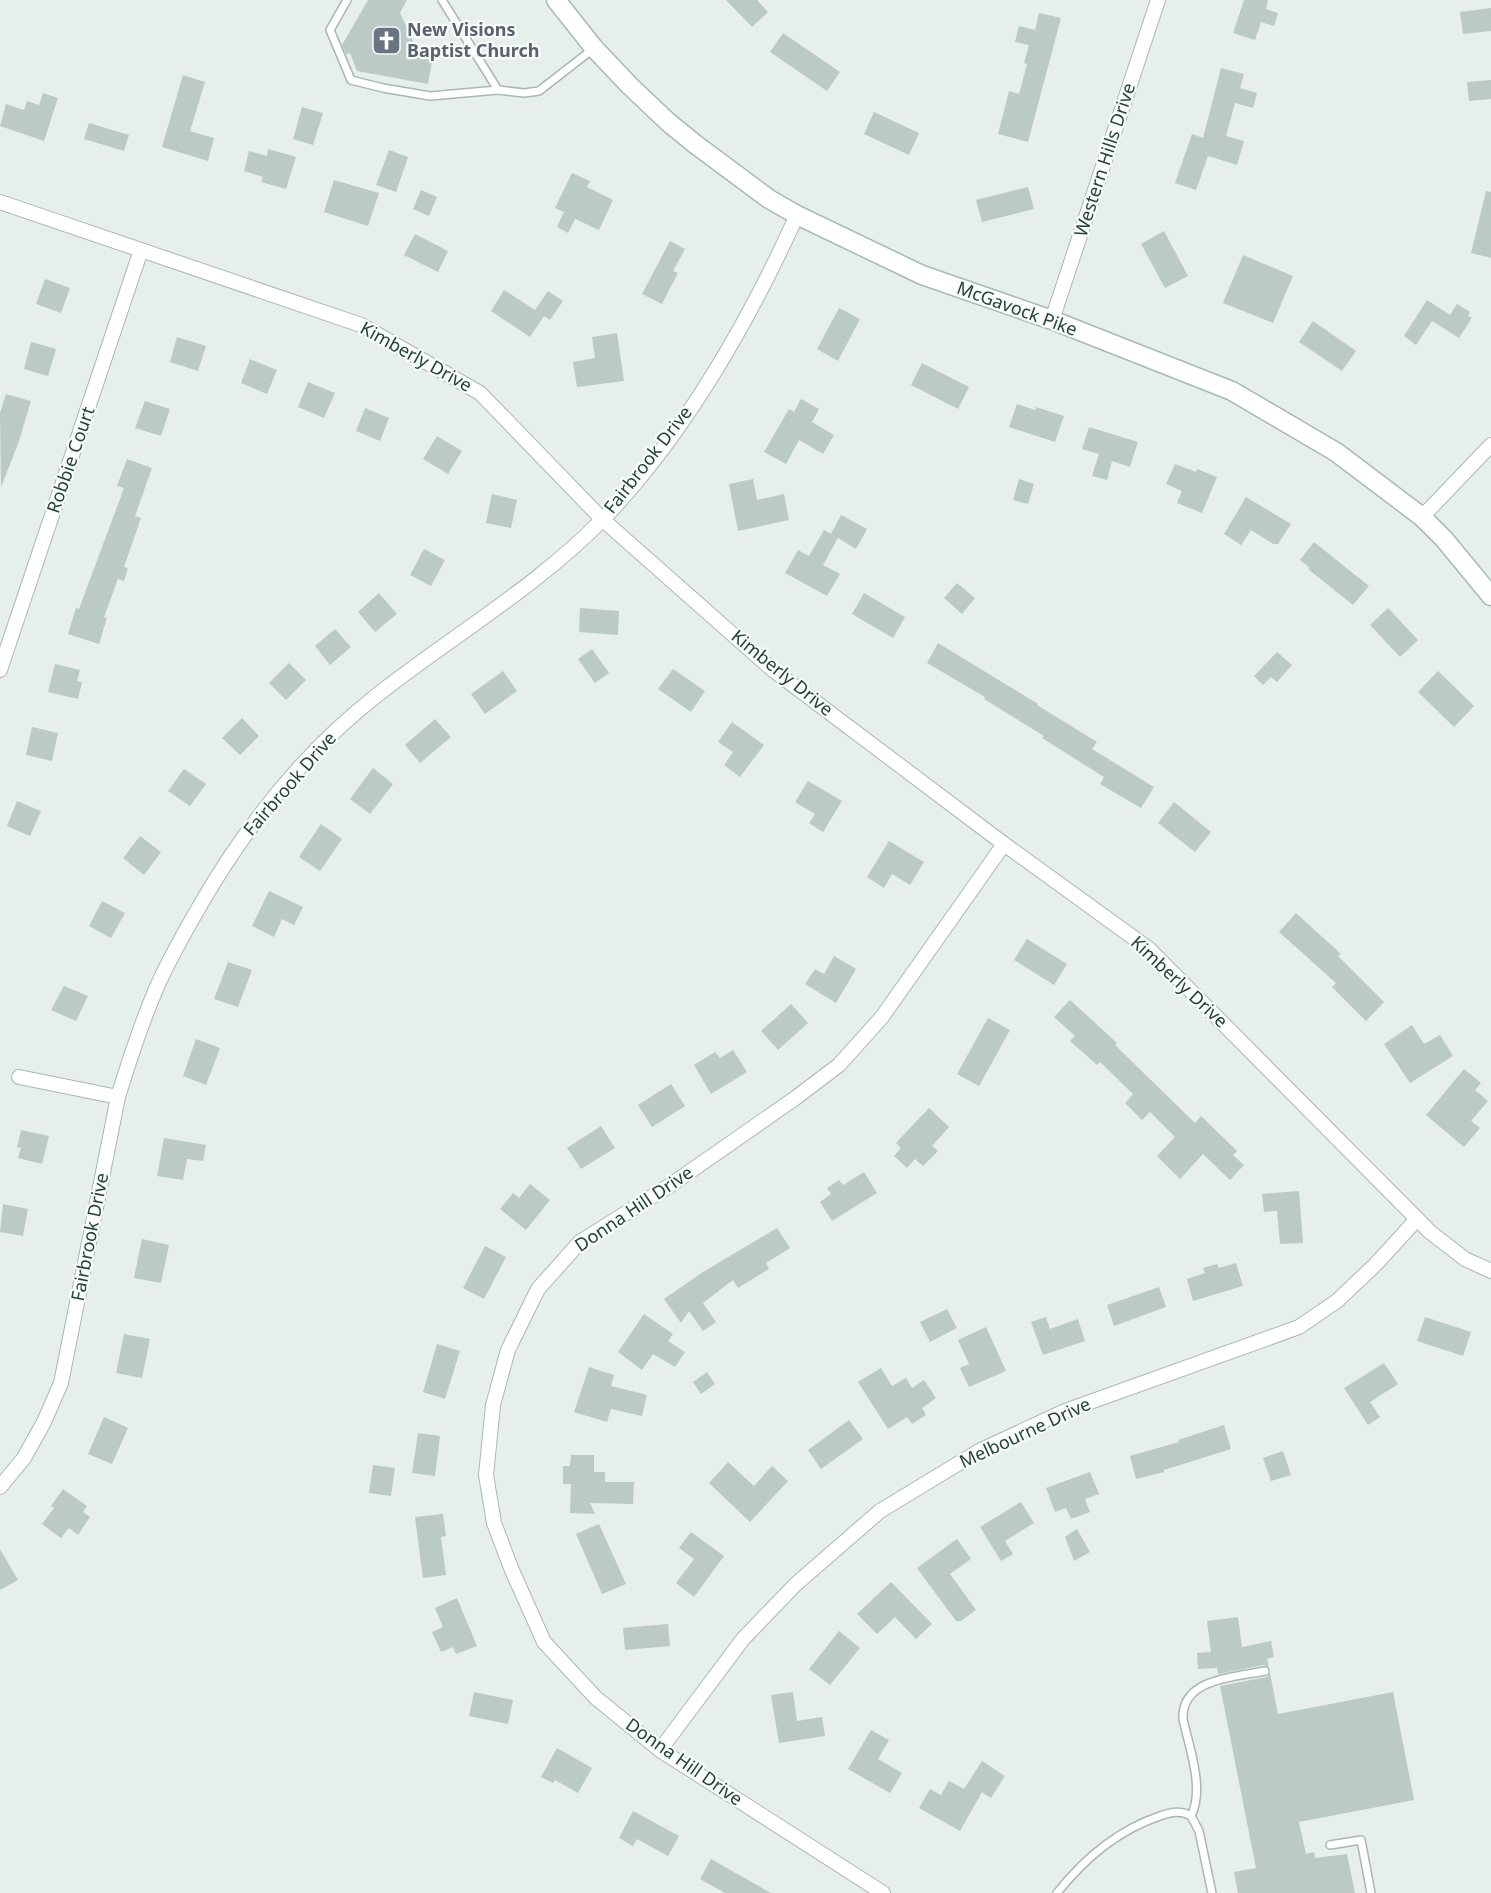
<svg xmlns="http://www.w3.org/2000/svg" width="1491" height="1893" font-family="'Noto Sans',sans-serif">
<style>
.building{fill:#bbcac4}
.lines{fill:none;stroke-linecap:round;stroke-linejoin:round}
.lane-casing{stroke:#a8b8b2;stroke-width:10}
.street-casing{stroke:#a8b8b2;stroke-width:16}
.secondary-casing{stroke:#a4bbb3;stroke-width:21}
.lane{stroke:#fff;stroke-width:7}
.street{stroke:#fff;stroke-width:14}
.secondary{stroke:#fff;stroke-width:18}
.labels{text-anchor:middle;stroke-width:4.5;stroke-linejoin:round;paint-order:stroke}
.worship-label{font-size:18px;font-weight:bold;fill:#5b616d;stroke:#f7fbf9;text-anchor:start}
.street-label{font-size:18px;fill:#24423a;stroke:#f7fbf9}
</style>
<rect width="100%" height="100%" fill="#e6efeb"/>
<g class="building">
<path d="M 368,0 L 407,0 L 400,13 L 416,47 L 434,50 L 428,84 L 357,71 L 350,53 L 346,54 L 342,45 Z"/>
<path d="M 726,0 L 757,0 L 768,12 L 752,27 Z"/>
<path d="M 1244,0 L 1268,0 L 1266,9 L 1278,13 L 1274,26 L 1261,22 L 1255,40 L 1233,33 Z"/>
<path d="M 1491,8 L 1491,31 L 1463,34 L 1460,12 Z"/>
<path d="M 1039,13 L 1061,18 L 1028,142 L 998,134 L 1009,91 L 1019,94 L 1027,64 L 1024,63 L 1029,45 L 1015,42 L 1019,26 L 1035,30 Z"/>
<path d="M 783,33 L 840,72 L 827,91 L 770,52 Z"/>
<path d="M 1221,68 L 1244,74 L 1240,88 L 1257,93 L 1253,108 L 1235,103 L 1226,136 L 1244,141 L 1237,165 L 1208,156 L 1196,190 L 1175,183 L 1192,134 L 1203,138 Z"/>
<path d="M 183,75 L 205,82 L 190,131 L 214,138 L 208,161 L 162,147 Z"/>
<path d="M 1491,80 L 1491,99 L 1469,101 L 1467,82 Z"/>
<path d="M 43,93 L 58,98 L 44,141 L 0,126 L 6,104 L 24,110 L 27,101 L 39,105 Z"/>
<path d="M 302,107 L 323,113 L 313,145 L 293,139 Z"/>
<path d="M 874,112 L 919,133 L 909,155 L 864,134 Z"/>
<path d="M 89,123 L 129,135 L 124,151 L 84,139 Z"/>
<path d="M 268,149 L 296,157 L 286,189 L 261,182 L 263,177 L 244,171 L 249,151 L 267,156 Z"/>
<path d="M 389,150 L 408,157 L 396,192 L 376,185 Z"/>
<path d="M 572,173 L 590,181 L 587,187 L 613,200 L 599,230 L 575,219 L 568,233 L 557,227 L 564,212 L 555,208 Z"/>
<path d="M 334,180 L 379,193 L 368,226 L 324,212 Z"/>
<path d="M 1028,187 L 1034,209 L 982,222 L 976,200 Z"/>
<path d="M 421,190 L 437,197 L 429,216 L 413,209 Z"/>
<path d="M 1486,191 L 1491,192 L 1491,258 L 1471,253 Z"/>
<path d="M 1164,231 L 1188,276 L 1165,288 L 1141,244 Z"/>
<path d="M 415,234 L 448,251 L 438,272 L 404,255 Z"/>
<path d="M 670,241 L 685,249 L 673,271 L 678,273 L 662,304 L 642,294 Z"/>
<path d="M 1243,255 L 1293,276 L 1273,323 L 1223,303 Z"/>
<path d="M 45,279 L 70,288 L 61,313 L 36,304 Z"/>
<path d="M 504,290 L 535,310 L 548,291 L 563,301 L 550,320 L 544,316 L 530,337 L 491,311 Z"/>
<path d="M 1427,300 L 1450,315 L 1457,304 L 1470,312 L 1468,316 L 1472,318 L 1459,338 L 1432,321 L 1416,345 L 1404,336 Z"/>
<path d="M 839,308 L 860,319 L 838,361 L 817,349 Z"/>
<path d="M 1313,321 L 1356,351 L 1342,371 L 1299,342 Z"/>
<path d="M 617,333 L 624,381 L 577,387 L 573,362 L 595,358 L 592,337 Z"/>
<path d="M 177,337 L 206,346 L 198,371 L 170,362 Z"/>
<path d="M 31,342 L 56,349 L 48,376 L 24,369 Z"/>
<path d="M 250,359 L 277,370 L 267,394 L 241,383 Z"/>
<path d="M 922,363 L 969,387 L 958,409 L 911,385 Z"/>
<path d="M 308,382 L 335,393 L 324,418 L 298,407 Z"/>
<path d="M 6,394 L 31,401 L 18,444 L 1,487 L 0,413 Z"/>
<path d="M 801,399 L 819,409 L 812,422 L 834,435 L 823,454 L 799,440 L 786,464 L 764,452 L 789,409 L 794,412 Z"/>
<path d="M 145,401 L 170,409 L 161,436 L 135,428 Z"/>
<path d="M 1017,404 L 1035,410 L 1036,407 L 1064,416 L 1055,442 L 1009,427 Z"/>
<path d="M 365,408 L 389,418 L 380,441 L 356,431 Z"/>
<path d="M 1089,427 L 1138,442 L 1130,467 L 1112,461 L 1107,480 L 1092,476 L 1099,454 L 1082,449 Z"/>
<path d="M 437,436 L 462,451 L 448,474 L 423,459 Z"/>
<path d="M 127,459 L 152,468 L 135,516 L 141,518 L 124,567 L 128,568 L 124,581 L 118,579 L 104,617 L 107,618 L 99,644 L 68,634 L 76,608 L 79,609 L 124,488 L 117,486 Z"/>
<path d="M 1175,464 L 1196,472 L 1197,469 L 1217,477 L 1202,513 L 1177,503 L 1182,491 L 1166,484 Z"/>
<path d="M 753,479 L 757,500 L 784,494 L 789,520 L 738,531 L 729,484 Z"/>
<path d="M 1019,479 L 1034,484 L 1028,504 L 1013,500 Z"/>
<path d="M 492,494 L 517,500 L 511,528 L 486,523 Z"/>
<path d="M 1246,497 L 1291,524 L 1278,544 L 1273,544 L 1251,530 L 1241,545 L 1224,534 Z"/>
<path d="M 841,515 L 867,529 L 856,549 L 838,538 L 823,565 L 840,574 L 827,596 L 785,573 L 798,550 L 809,556 L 824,530 L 831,534 Z"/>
<path d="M 1314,542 L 1369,586 L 1353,605 L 1308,569 L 1310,568 L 1300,560 Z"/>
<path d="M 424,549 L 445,560 L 431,586 L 410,575 Z"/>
<path d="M 957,583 L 975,598 L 962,614 L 944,598 Z"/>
<path d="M 379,593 L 397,614 L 375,632 L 358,612 Z"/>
<path d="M 864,593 L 905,617 L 893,638 L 852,614 Z"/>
<path d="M 580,608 L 619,611 L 618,635 L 579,632 Z"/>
<path d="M 1388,608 L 1418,640 L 1400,657 L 1370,625 Z"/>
<path d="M 335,629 L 351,647 L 330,665 L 315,646 Z"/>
<path d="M 938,643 L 1038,704 L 1037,705 L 1097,742 L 1092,749 L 1154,787 L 1141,808 L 1100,784 L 1104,777 L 1042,738 L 1044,736 L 984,699 L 985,697 L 927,663 Z"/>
<path d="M 592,649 L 609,673 L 595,683 L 578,659 Z"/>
<path d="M 1277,652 L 1292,665 L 1277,682 L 1271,677 L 1263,685 L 1254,676 Z"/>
<path d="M 289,663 L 306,680 L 286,700 L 269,683 Z"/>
<path d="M 55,664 L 80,670 L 77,681 L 82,682 L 78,699 L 48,692 Z"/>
<path d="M 673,669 L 705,691 L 691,712 L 658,689 Z"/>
<path d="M 503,671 L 517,691 L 485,714 L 471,694 Z"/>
<path d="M 1438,671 L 1474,706 L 1454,727 L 1418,692 Z"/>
<path d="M 242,718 L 259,736 L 240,755 L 222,738 Z"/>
<path d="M 435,719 L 451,737 L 420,763 L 405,745 Z"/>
<path d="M 732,722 L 764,745 L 740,777 L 724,765 L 733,752 L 718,742 Z"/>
<path d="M 32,727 L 58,733 L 52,761 L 26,755 Z"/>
<path d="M 373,768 L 393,784 L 370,814 L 350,799 Z"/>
<path d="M 184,769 L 206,784 L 190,806 L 168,791 Z"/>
<path d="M 808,781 L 842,801 L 823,832 L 809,823 L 815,814 L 795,802 Z"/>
<path d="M 17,801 L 41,811 L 30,836 L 7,826 Z"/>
<path d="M 1174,802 L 1211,832 L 1195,852 L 1158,823 Z"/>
<path d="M 321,824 L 342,839 L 320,871 L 299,857 Z"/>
<path d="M 140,836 L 161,852 L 144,875 L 123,858 Z"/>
<path d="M 889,841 L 924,862 L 910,885 L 892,874 L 884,888 L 867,877 Z"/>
<path d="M 269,891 L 303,907 L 294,925 L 282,919 L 274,937 L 252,926 Z"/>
<path d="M 102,901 L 125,913 L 111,938 L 89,926 Z"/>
<path d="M 1296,913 L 1341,954 L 1338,956 L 1384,1002 L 1366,1021 L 1332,987 L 1336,983 L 1279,932 Z"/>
<path d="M 1027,939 L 1067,964 L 1054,985 L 1014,960 Z"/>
<path d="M 834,956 L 856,969 L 836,1003 L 805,984 L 815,969 L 824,974 Z"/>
<path d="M 228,962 L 252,970 L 238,1007 L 214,999 Z"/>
<path d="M 64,986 L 88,996 L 76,1021 L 51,1010 Z"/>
<path d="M 1070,1000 L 1117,1043 L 1115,1045 L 1195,1123 L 1201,1116 L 1237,1151 L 1233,1155 L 1244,1165 L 1230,1180 L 1203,1154 L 1180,1179 L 1157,1156 L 1175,1137 L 1150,1112 L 1142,1120 L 1125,1103 L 1133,1094 L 1100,1062 L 1097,1065 L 1070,1041 L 1075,1036 L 1054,1017 Z"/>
<path d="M 791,1004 L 808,1023 L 778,1050 L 761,1031 Z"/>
<path d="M 988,1018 L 1010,1030 L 979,1086 L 957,1074 Z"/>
<path d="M 1412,1025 L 1424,1044 L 1440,1035 L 1453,1056 L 1410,1083 L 1384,1044 Z"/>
<path d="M 196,1039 L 220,1048 L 206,1085 L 183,1076 Z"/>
<path d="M 733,1050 L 747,1072 L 711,1094 L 694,1065 L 715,1052 L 720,1058 Z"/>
<path d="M 1464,1069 L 1481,1083 L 1475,1090 L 1488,1101 L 1471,1121 L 1480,1128 L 1464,1147 L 1426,1115 Z"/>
<path d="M 671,1084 L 685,1106 L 652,1127 L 638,1105 Z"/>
<path d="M 929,1108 L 949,1127 L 932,1146 L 938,1151 L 923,1166 L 915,1159 L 907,1168 L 894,1156 L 901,1148 L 896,1143 Z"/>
<path d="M 601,1126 L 615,1148 L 581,1169 L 567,1148 Z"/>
<path d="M 21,1130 L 49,1136 L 42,1164 L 18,1158 L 21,1148 L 17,1147 Z"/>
<path d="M 164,1138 L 206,1145 L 203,1161 L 187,1159 L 183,1180 L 157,1176 Z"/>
<path d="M 864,1172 L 877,1193 L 832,1221 L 820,1202 L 831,1194 L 827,1188 L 839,1180 L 843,1185 Z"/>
<path d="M 530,1184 L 550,1200 L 526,1230 L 500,1209 L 513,1193 L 519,1198 Z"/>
<path d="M 1299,1191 L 1303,1243 L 1280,1244 L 1277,1211 L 1264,1212 L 1262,1194 Z"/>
<path d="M 3,1204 L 28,1209 L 23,1236 L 0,1232 Z"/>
<path d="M 777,1228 L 790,1248 L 766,1263 L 769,1269 L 738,1288 L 733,1280 L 703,1303 L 716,1322 L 703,1331 L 689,1311 L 681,1323 L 664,1299 L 703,1272 Z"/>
<path d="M 142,1239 L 169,1245 L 161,1283 L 134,1278 Z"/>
<path d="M 485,1246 L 506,1257 L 484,1299 L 463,1288 Z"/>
<path d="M 1236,1263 L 1243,1286 L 1193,1301 L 1187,1279 L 1205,1273 L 1203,1268 L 1217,1264 L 1219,1268 Z"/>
<path d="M 1159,1287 L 1166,1307 L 1114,1326 L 1107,1305 Z"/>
<path d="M 947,1309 L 957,1328 L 930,1342 L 920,1322 Z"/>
<path d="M 644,1314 L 673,1334 L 668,1341 L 685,1352 L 675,1367 L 653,1354 L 642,1370 L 618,1352 Z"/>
<path d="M 1046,1317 L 1050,1329 L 1078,1319 L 1085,1341 L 1043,1355 L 1031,1322 Z"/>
<path d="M 1425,1317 L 1471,1332 L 1463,1356 L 1417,1341 Z"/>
<path d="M 986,1327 L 1006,1371 L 969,1387 L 960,1368 L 969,1364 L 958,1340 Z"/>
<path d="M 124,1334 L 150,1339 L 142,1378 L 116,1373 Z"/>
<path d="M 437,1344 L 460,1351 L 445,1399 L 423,1392 Z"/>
<path d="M 1384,1363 L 1398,1384 L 1370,1402 L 1380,1417 L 1368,1425 L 1344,1388 Z"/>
<path d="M 589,1367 L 614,1375 L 611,1386 L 647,1395 L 642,1416 L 611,1409 L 607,1422 L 574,1412 Z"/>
<path d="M 881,1368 L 892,1386 L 906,1378 L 912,1388 L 924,1380 L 936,1398 L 922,1408 L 926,1415 L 912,1424 L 907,1417 L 888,1429 L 858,1382 Z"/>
<path d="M 707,1372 L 715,1384 L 701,1394 L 693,1382 Z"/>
<path d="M 104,1417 L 128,1428 L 112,1464 L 88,1454 Z"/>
<path d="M 849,1420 L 863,1439 L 821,1469 L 808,1450 Z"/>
<path d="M 1224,1425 L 1231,1449 L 1164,1470 L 1164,1472 L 1136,1479 L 1130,1456 L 1179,1442 L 1178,1440 Z"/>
<path d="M 418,1433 L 440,1436 L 435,1476 L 412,1473 Z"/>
<path d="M 1283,1451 L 1291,1475 L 1271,1481 L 1263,1458 Z"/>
<path d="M 571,1455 L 594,1455 L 594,1472 L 605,1472 L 605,1482 L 634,1482 L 633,1504 L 590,1503 L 595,1514 L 570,1513 L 571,1484 L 563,1484 L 563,1466 L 570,1466 Z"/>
<path d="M 728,1462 L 754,1486 L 772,1466 L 788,1481 L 750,1522 L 709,1483 Z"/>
<path d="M 373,1465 L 395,1468 L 391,1496 L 369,1493 Z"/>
<path d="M 1090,1472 L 1099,1494 L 1085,1499 L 1090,1512 L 1071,1519 L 1066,1508 L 1055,1512 L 1046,1488 Z"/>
<path d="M 63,1489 L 87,1506 L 83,1512 L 90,1517 L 78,1535 L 69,1528 L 61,1538 L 42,1524 L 54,1508 L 51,1506 Z"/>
<path d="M 1021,1502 L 1034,1523 L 1005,1541 L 1013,1554 L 1001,1561 L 980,1527 Z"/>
<path d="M 443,1514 L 446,1536 L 441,1537 L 446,1575 L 423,1578 L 415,1517 Z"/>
<path d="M 599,1524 L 626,1584 L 602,1594 L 576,1534 Z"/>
<path d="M 1077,1529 L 1090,1552 L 1074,1561 L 1065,1537 Z"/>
<path d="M 691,1532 L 724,1556 L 694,1597 L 676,1583 L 694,1559 L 679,1548 Z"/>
<path d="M 957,1539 L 971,1559 L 950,1574 L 976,1610 L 961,1621 L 956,1621 L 917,1568 Z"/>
<path d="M 0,1549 L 18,1580 L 0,1590 Z"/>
<path d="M 891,1582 L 932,1624 L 916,1639 L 895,1617 L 877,1634 L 857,1614 Z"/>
<path d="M 457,1598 L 477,1646 L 456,1654 L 453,1647 L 441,1652 L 432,1632 L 443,1627 L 435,1608 Z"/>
<path d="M 1238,1617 L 1242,1647 L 1271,1641 L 1274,1657 L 1267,1659 L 1269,1667 L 1264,1665 L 1218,1674 L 1217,1668 L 1198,1669 L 1197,1653 L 1211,1652 L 1207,1621 Z"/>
<path d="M 668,1624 L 670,1646 L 625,1650 L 623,1628 Z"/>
<path d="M 839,1631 L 860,1648 L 830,1685 L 809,1669 Z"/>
<path d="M 1270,1673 L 1278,1714 L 1393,1692 L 1414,1800 L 1299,1822 L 1306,1854 L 1314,1852 L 1315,1858 L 1347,1854 L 1355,1893 L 1238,1893 L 1234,1872 L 1256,1868 L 1220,1686 L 1266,1677 Z"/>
<path d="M 474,1692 L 513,1700 L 508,1724 L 469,1716 Z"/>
<path d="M 793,1692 L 797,1721 L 822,1717 L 825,1736 L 779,1743 L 771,1695 Z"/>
<path d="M 871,1730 L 889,1740 L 878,1759 L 902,1773 L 890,1793 L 848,1769 Z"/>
<path d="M 557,1748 L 592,1768 L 578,1793 L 555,1780 L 553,1783 L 541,1777 Z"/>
<path d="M 982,1761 L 1005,1776 L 991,1798 L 982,1792 L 960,1831 L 919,1808 L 930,1789 L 941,1795 L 949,1781 L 964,1789 Z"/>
<path d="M 633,1811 L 679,1836 L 668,1856 L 637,1839 L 633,1846 L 619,1838 Z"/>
<path d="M 711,1859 L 771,1893 L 725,1893 L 700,1879 Z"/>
</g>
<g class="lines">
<defs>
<g id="lane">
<path d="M 347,0 L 330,30 L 351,80 L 383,88 L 430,96 L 498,90"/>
<path d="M 442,0 L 498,90 L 524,93 L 539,91 L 593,49"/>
<path d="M 1191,1816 C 1205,1789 1189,1747 1183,1719 C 1181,1678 1236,1677 1265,1671"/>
<path d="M 1330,1845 L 1361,1840 L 1371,1893"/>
<path d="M 1057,1893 C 1084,1859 1118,1830 1160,1816 C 1171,1812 1181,1810 1191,1816 L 1199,1831 L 1212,1893"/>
</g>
<g id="street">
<path d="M 0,202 L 361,325 L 480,393 L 602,519 L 773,670 L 1004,844 L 1149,949 L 1430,1232 L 1465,1259 L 1491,1271"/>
<path d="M 1052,320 L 1158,0"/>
<path d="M 1422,517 L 1491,445"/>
<path d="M 0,670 L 141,250"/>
<path d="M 19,1077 L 118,1097"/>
<path d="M 0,1487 L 24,1458 L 44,1422 L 61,1383 L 118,1097 C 129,1061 141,1024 156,989 C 168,961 183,935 198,909 C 245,827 302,754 376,696 C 452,636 537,587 605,517 C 685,434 750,319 797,215"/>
<path d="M 660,1750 L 743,1639 L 796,1584 L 880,1511 L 979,1451 L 1065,1411 L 1299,1327 L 1337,1301 L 1376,1264 L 1417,1219"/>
<path d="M 883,1893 L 660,1750 L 596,1698 L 544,1642 L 511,1568 L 494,1523 L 486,1475 L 493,1405 L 508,1350 L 538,1289 L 580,1242 L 672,1184 L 794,1099 L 839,1065 L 882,1017 L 1004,844"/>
</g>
<path id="secondary" d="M 556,0 L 594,48 L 630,86 L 668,122 L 695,144 L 769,199 L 797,215 L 922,275 L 1052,320 L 1232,391 L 1336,452 L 1422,517 L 1444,539 L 1491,596"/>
</defs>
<use href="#lane" class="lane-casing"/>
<use href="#street" class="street-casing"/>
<use href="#secondary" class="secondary-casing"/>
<use href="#lane" class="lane"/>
<use href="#street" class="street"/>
<use href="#secondary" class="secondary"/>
</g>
<defs>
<symbol id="church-square" viewBox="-11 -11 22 22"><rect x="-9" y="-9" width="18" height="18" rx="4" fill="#6b7280" stroke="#f7fbf9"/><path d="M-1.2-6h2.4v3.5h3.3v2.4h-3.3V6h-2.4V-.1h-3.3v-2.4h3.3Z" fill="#fff"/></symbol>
</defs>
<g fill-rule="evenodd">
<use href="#church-square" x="370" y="24" width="33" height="33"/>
</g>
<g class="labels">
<g class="worship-label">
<text x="407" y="36">New Visions<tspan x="407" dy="21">Baptist Church</tspan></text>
</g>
<g class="street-label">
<text transform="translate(1105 160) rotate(-72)" y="6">Western Hills Drive</text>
<text transform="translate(1017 309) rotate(20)" y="6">McGavock Pike</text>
<text transform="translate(416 357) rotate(29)" y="6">Kimberly Drive</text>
<text transform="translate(71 460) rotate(-71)" y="6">Robbie Court</text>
<text transform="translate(648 460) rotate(-52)" y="6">Fairbrook Drive</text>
<text transform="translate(782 673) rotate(39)" y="6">Kimberly Drive</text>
<text transform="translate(290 784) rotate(-49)" y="6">Fairbrook Drive</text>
<text transform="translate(1179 982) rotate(43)" y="6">Kimberly Drive</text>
<text transform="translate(634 1209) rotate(-34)" y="6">Donna Hill Drive</text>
<text transform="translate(90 1237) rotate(-79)" y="6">Fairbrook Drive</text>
<text transform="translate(1025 1433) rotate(-25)" y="6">Melbourne Drive</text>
<text transform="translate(684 1762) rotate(35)" y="6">Donna Hill Drive</text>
</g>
</g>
</svg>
